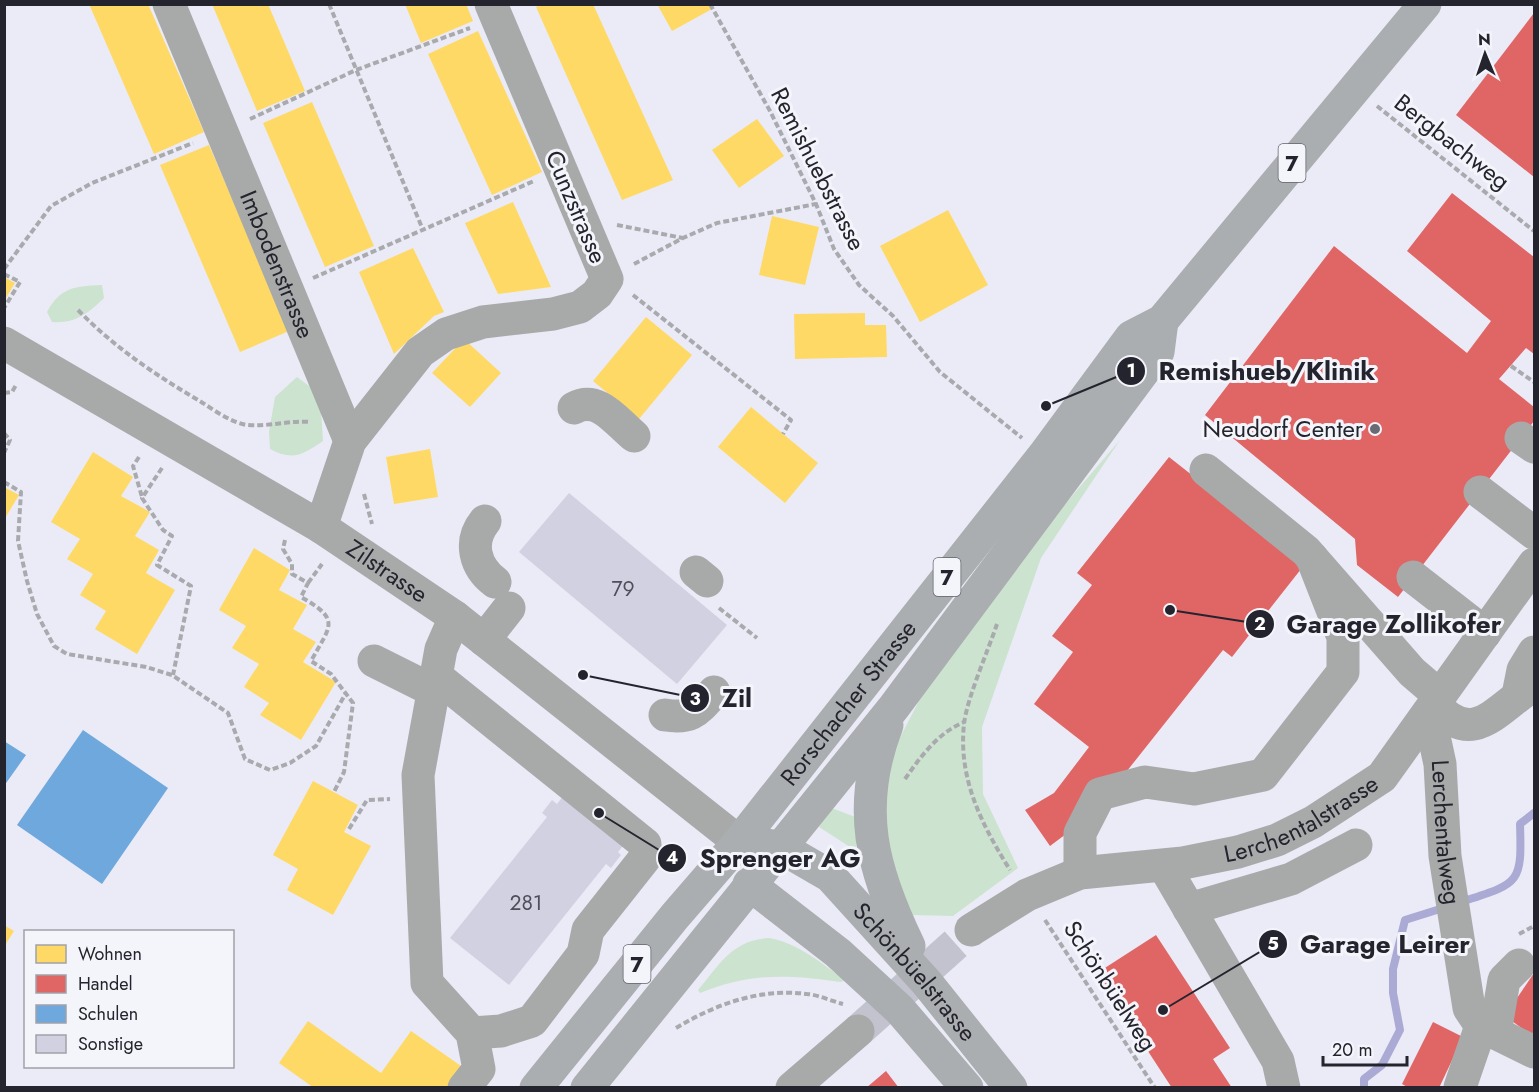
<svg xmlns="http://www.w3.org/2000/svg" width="1539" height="1092" font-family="Jost,sans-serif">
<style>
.green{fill:#cce3cf}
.homes{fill:#ffd966}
.shops{fill:#e06666}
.schools{fill:#6fa8dc}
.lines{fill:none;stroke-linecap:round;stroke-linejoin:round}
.stream{stroke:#abaad5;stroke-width:8}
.building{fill:#d1d1e2}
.minor-tunnel{stroke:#c3c3cf;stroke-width:33;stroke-dasharray:33 16;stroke-linecap:butt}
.path{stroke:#a9aaae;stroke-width:4;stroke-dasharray:6 3;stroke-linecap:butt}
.minor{stroke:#a8aaaa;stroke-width:33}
.major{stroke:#abaeb0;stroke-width:33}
.poi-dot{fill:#6a6a74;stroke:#f4f5fb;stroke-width:2}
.labels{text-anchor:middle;stroke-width:6;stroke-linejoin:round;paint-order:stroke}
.number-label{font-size:21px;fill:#4f4f5b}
.shield{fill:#f4f5fb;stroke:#62636c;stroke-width:1.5}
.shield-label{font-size:22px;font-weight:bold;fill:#24242e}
.street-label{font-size:24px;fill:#24242e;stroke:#f4f5fb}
.poi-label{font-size:24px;fill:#24242e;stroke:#f4f5fb;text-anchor:end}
.leader{fill:none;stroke:#24242e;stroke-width:2}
.callout-dot{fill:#24242e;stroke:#f4f5fb;stroke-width:2}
.mark-label{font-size:18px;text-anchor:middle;font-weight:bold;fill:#fff}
.callout-label{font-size:26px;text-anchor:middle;font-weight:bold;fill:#24242e;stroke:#f4f5fb;stroke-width:6;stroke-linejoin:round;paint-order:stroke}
</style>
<rect width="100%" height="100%" fill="#ebebf7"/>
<g class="green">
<path d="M 102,285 L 104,298 C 89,313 74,324 52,322 L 47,312 C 60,287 76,286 102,285 Z"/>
<path d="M 297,377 L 320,394 L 323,441 C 302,455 293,461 270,449 L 269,432 L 275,397 Z"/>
<path d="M 1120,440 L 1041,558 L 982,727 L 983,794 L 1018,868 L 953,916 L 911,915 L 881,830 L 890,757 L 924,691 L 998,582 Z"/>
<path d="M 829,807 L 858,818 L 856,847 L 850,847 L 819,827 Z"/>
<path d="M 769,938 C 798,943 821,963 845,980 L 841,982 C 787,974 751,973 700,993 L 698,990 C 720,964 732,940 769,938 Z"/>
</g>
<g class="homes">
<path d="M 89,4 L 148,4 L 204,132 L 154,154 Z"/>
<path d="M 212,4 L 268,4 L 305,91 L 257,111 Z"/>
<path d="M 405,4 L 466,4 L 473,21 L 421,43 Z"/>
<path d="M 542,4 L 593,4 L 673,180 L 622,200 L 536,7 Z"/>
<path d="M 657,4 L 710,4 L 712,9 L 672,31 Z"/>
<path d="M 478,31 L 542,172 L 492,195 L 428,54 Z"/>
<path d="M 312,102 L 374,246 L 325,267 L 263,123 Z"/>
<path d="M 757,119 L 784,156 L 739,188 L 712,150 Z"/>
<path d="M 209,145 L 289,331 L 240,352 L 160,165 Z"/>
<path d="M 513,202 L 551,287 L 498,294 L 465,223 Z"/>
<path d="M 948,210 L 988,285 L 920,322 L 880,246 Z"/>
<path d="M 772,216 L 819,227 L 805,285 L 759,275 Z"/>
<path d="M 413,248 L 444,312 L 434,316 L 394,354 L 359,272 Z"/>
<path d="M 4,277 L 15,283 L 4,301 Z"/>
<path d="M 865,313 L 865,325 L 886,325 L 887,357 L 795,359 L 794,314 Z"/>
<path d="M 646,317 L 692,355 L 639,419 L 593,381 Z"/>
<path d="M 464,339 L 501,373 L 470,407 L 432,373 Z"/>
<path d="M 751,407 L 818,463 L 785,503 L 718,447 Z"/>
<path d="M 430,449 L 438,497 L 394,504 L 386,457 Z"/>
<path d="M 93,452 L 133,477 L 121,496 L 150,512 L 135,536 L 159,550 L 146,573 L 175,590 L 137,654 L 95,629 L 106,611 L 80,595 L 93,574 L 67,559 L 80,539 L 51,522 Z"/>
<path d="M 4,487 L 19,495 L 4,520 Z"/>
<path d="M 254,548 L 290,570 L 279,590 L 307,605 L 293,629 L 316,642 L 303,662 L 336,682 L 301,740 L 260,715 L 269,703 L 244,687 L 259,664 L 232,648 L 246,626 L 219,610 Z"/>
<path d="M 313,781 L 358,805 L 344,832 L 371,846 L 333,915 L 287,890 L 298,869 L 273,855 Z"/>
<path d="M 4,925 L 14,931 L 4,947 Z"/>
<path d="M 308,1021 L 381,1073 L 411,1031 L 461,1066 L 446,1088 L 314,1088 L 279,1063 Z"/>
</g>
<g class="shops">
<path d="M 1534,13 L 1534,177 L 1456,115 Z"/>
<path d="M 1452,193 L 1534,257 L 1534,354 L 1526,348 L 1499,379 L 1534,407 L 1534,421 L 1398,597 L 1357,565 L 1355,539 L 1205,415 L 1334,246 L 1467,353 L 1491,321 L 1407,251 Z"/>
<path d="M 1169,457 L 1305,564 L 1232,657 L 1223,650 L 1123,776 L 1086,819 L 1050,846 L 1025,810 L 1054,793 L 1089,747 L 1034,704 L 1073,652 L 1052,636 L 1092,585 L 1077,573 Z"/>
<path d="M 1156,935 L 1230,1048 L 1213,1059 L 1232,1088 L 1172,1088 L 1097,973 Z"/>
<path d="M 1534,973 L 1534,1037 L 1505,1016 Z"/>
<path d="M 1433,1022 L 1463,1037 L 1439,1088 L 1409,1088 L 1402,1084 Z"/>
<path d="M 886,1071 L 899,1088 L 866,1088 Z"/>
</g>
<g class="schools">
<path d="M 83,730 L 168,788 L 102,884 L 17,825 Z"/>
<path d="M 4,741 L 26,755 L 4,786 Z"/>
</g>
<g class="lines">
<g class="stream">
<path d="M 1464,901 C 1520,883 1522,883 1520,824 L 1534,813"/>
<path d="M 1364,1088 L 1364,1079 L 1382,1065 L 1400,1030 L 1393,993 L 1393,969 L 1405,920 L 1440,909"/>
</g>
</g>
<g class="building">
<path d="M 569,493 L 727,625 L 677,684 L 519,552 Z"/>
<path d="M 566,792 L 627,841 L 618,852 L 621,855 L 611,868 L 606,864 L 509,985 L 450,938 L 547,817 L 542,813 L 552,800 L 557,804 Z"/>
</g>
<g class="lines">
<path class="minor-tunnel" d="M 858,1031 L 971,930"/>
<g class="path">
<path d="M 329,4 L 423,230"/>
<path d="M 710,4 L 770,111 L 816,204 L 834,249 L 859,285 L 893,316 L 940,372 L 1022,438"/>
<path d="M 1377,106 L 1534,231"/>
<path d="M 250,119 L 356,70 L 470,28"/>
<path d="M 617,225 L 683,238"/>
<path d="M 634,264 L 683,238 L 717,223 L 816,204"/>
<path d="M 4,269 L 51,206 L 92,183 L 193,143"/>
<path d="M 4,274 L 20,282 L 4,308"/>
<path d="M 313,278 L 534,181"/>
<path d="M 633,295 L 791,420 L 783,434"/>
<path d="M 78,310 C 114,347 154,374 198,400 C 213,409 229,422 247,425 C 269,427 289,420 311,422"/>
<path d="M 1511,366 L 1534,382"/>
<path d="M 4,393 L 12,392 L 16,385"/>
<path d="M 4,433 L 10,440 L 4,453"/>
<path d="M 139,457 L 133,466 L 142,497"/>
<path d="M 162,468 L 142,498 L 163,530 L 172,536 L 157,565 L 191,586 L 173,675"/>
<path d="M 4,482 L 21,492 L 18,541 L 27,581 L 37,614 L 54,646 L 67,654 L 146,667 L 172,675 L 228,713 L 245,759 L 270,770 L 290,763 L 316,746 L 346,693"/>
<path d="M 364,494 L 372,524"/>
<path d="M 285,540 L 283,549 L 292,564 L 292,574 L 308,583 L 301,597 C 342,620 330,626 311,661 L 331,674 L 353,703 L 344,772 L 334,792"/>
<path d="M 308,583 L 322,564"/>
<path d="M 719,608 L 757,638"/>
<path d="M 997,624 C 988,651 967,698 964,724 C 958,779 982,825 1010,870"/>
<path d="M 905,779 C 921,756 938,733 964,722"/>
<path d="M 349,829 L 367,800 L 390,799"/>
<path d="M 1045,920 L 1155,1088"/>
<path d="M 1519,934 L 1534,926"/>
<path d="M 676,1028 C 716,1004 760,988 807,994 C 819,995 831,1001 843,1004"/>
</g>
<g class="minor">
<path id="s1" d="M 169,4 L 350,441"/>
<path id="s2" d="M 4,343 L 321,527 L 455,617 L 739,842"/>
<path d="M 574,408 C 598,395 615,420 634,436"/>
<path d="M 1521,438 L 1534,447"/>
<path d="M 1206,470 L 1306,551 L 1412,672 L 1440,696"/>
<path d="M 1480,492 L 1534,533"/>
<path d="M 485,521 C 468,542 475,567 495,582"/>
<path d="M 321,527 L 350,441 L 420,352 L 446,334 L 483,322 L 553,314 L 580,307 L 597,294 L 607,279 L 491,4"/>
<path d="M 696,572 L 707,581"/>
<path d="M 1413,577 L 1485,633"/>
<path d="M 455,617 L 441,649 L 418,775 L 427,983 L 472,1033 L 479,1069 L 464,1088"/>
<path d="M 484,640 L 509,608"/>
<path d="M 374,661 L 434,691"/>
<path d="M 436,676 L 645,844 L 645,858 L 588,930 L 583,954 L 532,1021 L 501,1031 L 472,1033"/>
<path d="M 1518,695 L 1523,670 L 1534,652"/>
<path d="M 1435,705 C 1474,749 1497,708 1534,685"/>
<path d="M 665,715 C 692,719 696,712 714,692"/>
<path id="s3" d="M 1421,724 L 1435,741 L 1440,764 L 1445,856 L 1469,1008 L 1481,1026 L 1534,1052"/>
<path d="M 1164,866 L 1278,1061 L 1284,1088"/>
<path d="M 1080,873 L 1080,833 L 1100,794 L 1145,782 L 1194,789 L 1263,775 L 1343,672 L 1343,637 L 1312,558"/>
<path d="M 1189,909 L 1291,879 L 1356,845"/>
<path id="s4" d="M 971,930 L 1027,895 L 1080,873 L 1183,863 L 1238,852 L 1277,840 L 1313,822 L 1382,777 L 1534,564"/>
<path d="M 1495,1033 L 1504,980 L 1519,965"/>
<path d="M 1460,1087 L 1481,1026"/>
<path d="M 792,1088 L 858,1031"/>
</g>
<g class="major">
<path d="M 887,725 C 855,808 872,870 909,946"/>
<path id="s5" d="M 759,844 L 780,847 L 830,876 L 927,983 L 1011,1088"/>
<path d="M 749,884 L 838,953 L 900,1010 L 967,1088"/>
<path id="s6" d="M 536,1088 L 675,916 L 739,842 L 1044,455 L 1131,337 L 1162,321 L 1425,4"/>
<path d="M 587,1088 L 894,707 L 1158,352 L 1162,321"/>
</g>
</g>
<circle class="poi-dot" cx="1375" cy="429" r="6"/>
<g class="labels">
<g class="number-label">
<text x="623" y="596">79</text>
<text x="526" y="910">281</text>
</g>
<g class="shield">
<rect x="1278.5" y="144" width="27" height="38" rx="4.5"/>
<rect x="933.5" y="558" width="27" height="38" rx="4.5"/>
<rect x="623.5" y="945" width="27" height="38" rx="4.5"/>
</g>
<g class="shield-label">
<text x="1292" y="171">7</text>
<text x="947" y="585">7</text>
<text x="637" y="972">7</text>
</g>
<g class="street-label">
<text transform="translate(1452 142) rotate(38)" y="8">Bergbachweg</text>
<text transform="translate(818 169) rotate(63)" y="8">Remishuebstrasse</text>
<text transform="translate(576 207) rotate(67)" y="8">Cunzstrasse</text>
<text dy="8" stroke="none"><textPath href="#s1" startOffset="282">Imbodenstrasse</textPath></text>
<text dy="8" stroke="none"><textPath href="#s2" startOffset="446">Zilstrasse</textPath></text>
<text dy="8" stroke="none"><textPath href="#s6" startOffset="496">Rorschacher Strasse</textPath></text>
<text dy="8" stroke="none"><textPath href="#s4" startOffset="354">Lerchentalstrasse</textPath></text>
<text dy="8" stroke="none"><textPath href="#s3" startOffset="114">Lerchentalweg</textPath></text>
<text dy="8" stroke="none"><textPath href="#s5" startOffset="207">Schönbüelstrasse</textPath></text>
<text transform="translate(1110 986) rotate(57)" y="8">Schönbüelweg</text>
</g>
<g class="poi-label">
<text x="1363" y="437">Neudorf Center</text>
</g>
</g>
<path class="leader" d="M1046 406L1131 371M1170 610L1260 624M583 675L695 698M599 813L672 858M1163 1010L1273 944"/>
<g class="callout-dot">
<circle cx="1046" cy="406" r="6"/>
<circle cx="1170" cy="610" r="6"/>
<circle cx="583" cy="675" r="6"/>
<circle cx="599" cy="813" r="6"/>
<circle cx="1163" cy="1010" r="6"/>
<circle cx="1131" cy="371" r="15"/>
<circle cx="1260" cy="624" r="15"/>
<circle cx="695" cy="698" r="15"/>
<circle cx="672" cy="858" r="15"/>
<circle cx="1273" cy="944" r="15"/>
</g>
<g class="mark-label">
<text x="1131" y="377">1</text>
<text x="1260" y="630">2</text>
<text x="695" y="705">3</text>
<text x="672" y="864">4</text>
<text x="1273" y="950">5</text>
</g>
<g class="callout-label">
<text x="1267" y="380">Remishueb/Klinik</text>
<text x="1394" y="633">Garage Zollikofer</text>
<text x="737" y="707">Zil</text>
<text x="780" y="867">Sprenger AG</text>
<text x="1385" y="953">Garage Leirer</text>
</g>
<rect width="1539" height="1092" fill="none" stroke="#24242e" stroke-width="12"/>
<rect x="24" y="930" width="210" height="138" fill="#f4f5fb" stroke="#a1a1a9" stroke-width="1.5"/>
<rect x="36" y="945" width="30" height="18" fill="#ffd966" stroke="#a1a1a9" stroke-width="1.5"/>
<text x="78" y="960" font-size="18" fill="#24242e">Wohnen</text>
<rect x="36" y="975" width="30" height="18" fill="#e06666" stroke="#a1a1a9" stroke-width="1.5"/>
<text x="78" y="990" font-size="18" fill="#24242e">Handel</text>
<rect x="36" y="1005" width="30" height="18" fill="#6fa8dc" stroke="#a1a1a9" stroke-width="1.5"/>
<text x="78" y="1020" font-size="18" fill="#24242e">Schulen</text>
<rect x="36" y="1035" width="30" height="18" fill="#d1d1e2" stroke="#a1a1a9" stroke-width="1.5"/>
<text x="78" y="1050" font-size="18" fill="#24242e">Sonstige</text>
<g transform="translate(1485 54) rotate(358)" stroke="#f4f5fb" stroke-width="4.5" paint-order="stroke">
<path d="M0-4.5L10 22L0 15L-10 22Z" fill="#24242e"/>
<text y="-9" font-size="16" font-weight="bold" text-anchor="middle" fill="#24242e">N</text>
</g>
<path d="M1323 1056v9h84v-9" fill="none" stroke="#24242e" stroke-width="3"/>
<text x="1332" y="1056" font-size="18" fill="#24242e" stroke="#f4f5fb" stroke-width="4.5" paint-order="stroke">20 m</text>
</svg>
